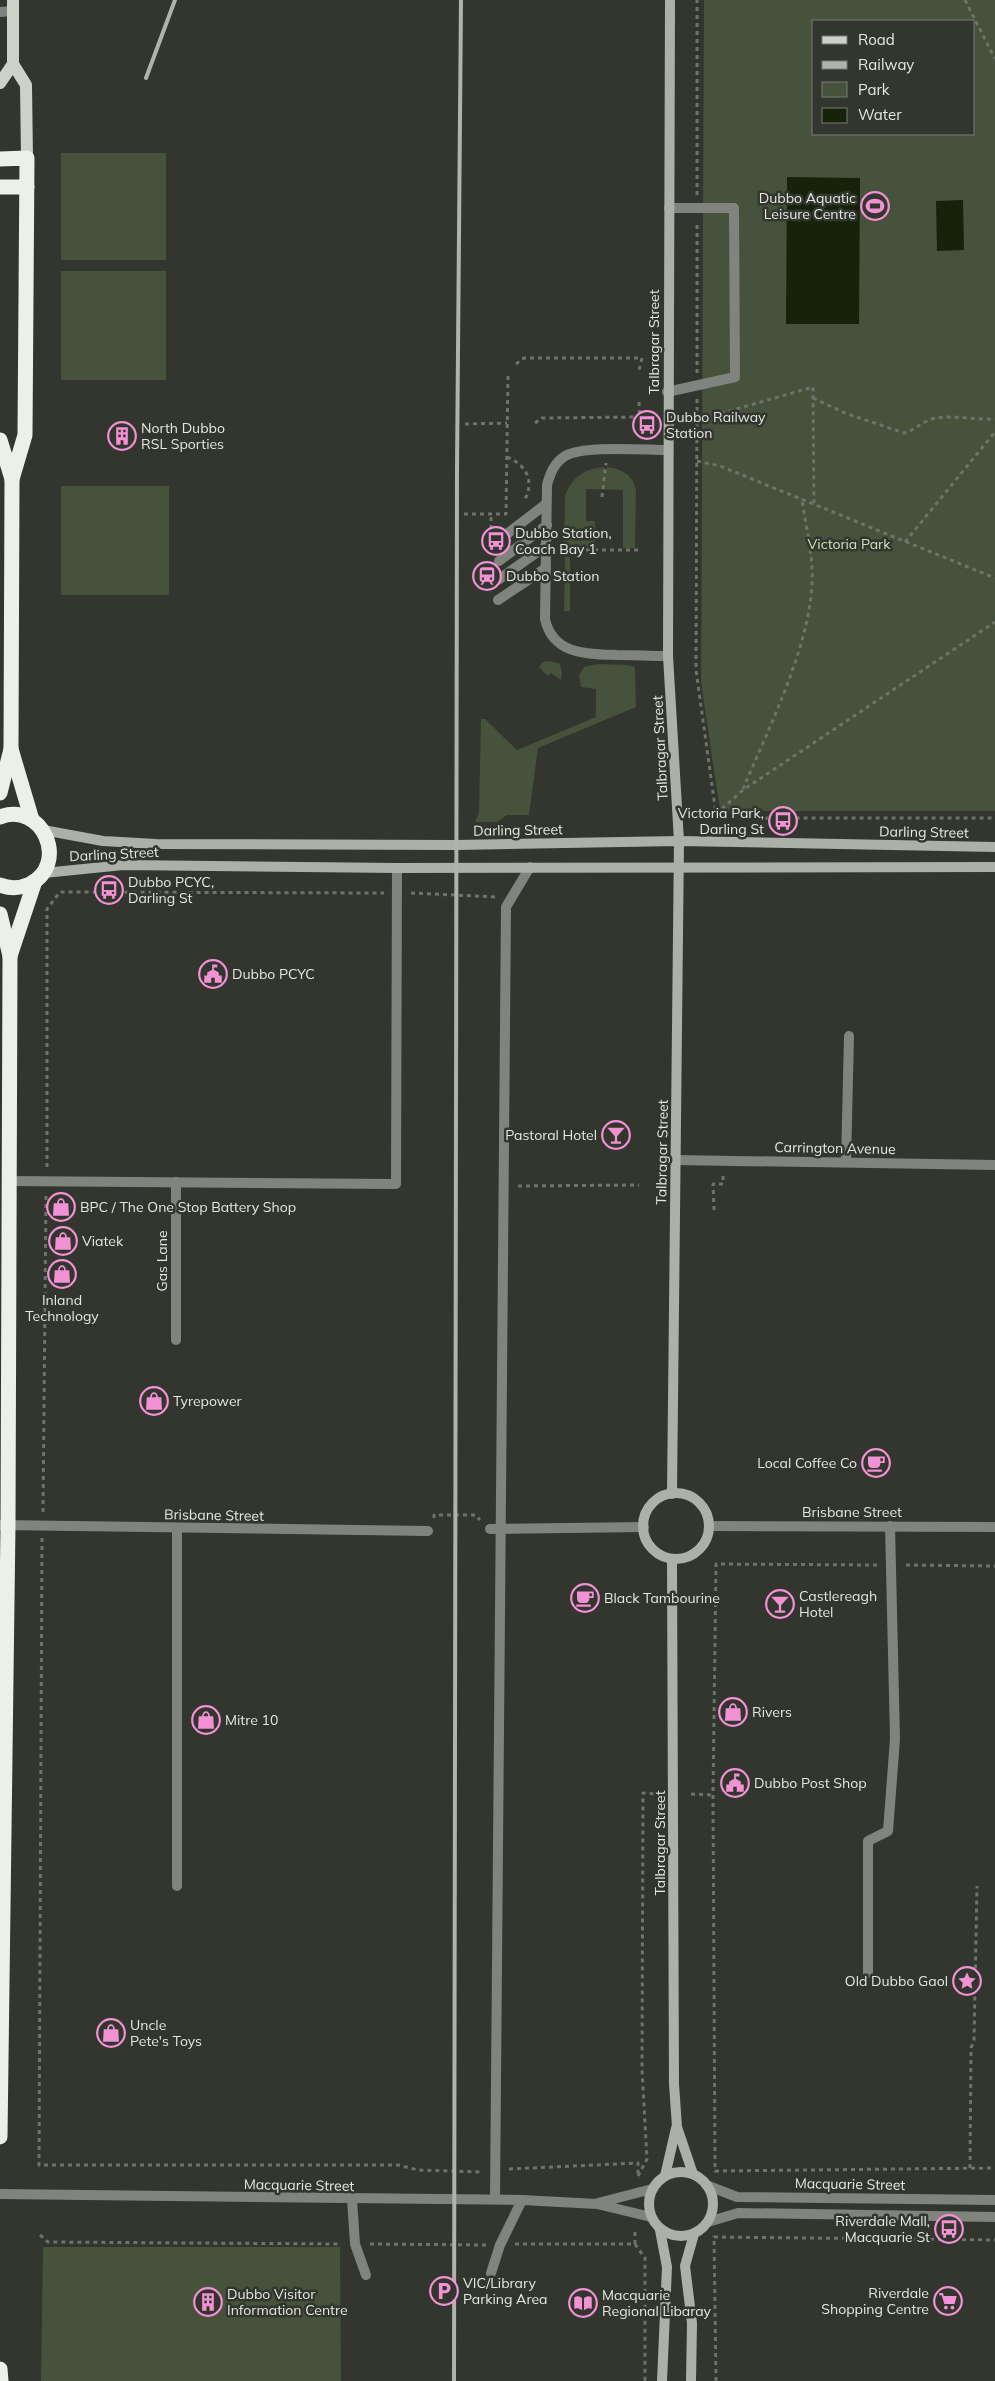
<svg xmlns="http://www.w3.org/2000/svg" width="995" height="2381" font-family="Mulish,sans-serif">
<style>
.green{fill:#46523b;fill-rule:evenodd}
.water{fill:#17220a}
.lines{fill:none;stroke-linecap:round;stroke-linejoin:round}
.path{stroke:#6f736c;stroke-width:3;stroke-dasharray:4 4;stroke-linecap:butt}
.lane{stroke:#81837f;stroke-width:10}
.street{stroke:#81837f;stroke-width:10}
.secondary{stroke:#acb0a9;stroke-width:10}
.primary{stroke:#cdd2c9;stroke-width:12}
.highway{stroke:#ecf1e7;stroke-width:15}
.rail{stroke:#b0b3ad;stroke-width:4}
.labels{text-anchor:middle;stroke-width:5;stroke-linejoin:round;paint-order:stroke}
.poi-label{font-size:14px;fill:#e5e7e2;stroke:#32362e;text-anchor:start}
.street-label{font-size:14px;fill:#e5e7e2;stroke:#32362e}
.park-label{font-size:14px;fill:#c9e3af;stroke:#32362e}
</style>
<rect width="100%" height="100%" fill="#32362e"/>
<g class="green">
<path d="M 704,0 L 995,0 L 995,811 L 720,811 L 701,682 ZM 814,21 L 974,21 L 974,134 L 814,134 Z"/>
<rect x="61" y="153" width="105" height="107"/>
<rect x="61" y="271" width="105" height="109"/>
<path d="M 604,467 L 604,472 L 607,471 L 607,467 C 622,469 633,475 636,490 L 635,548 L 623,548 L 623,490 L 586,489 L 586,521 L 595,521 L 595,548 L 564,548 L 565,496 C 572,477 584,469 604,467 Z"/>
<rect x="61" y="486" width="108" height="109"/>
<path d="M 565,557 L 570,557 L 570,611 L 564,611 Z"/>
<path d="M 550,661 L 560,664 L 562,673 L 561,680 L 551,673 L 548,676 L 539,667 L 543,662 Z"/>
<path d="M 598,664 L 627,665 L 635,667 L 636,707 L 538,748 L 529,815 L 507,815 L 497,822 L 475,822 L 479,812 L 481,719 L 485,719 L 517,750 L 596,717 L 596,689 L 581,687 L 579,675 L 584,667 Z"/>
<path d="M 43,2247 L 340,2247 L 341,2381 L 41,2381 Z"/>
</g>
<g class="water">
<path d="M 787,177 L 860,178 L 859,324 L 786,324 Z"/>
<path d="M 963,200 L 964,250 L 937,251 L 936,201 Z"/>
</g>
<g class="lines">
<g class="path">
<path d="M 965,0 L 995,59"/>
<path d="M 697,195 L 697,0"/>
<path d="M 516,364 L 524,358 L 642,358 L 639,370"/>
<path d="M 697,373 L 697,221"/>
<path d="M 813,398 L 845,413 L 904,433 C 916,430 923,420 936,418 C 954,415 976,420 995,419"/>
<path d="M 697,399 L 696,670 L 716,814"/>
<path d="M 639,402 L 640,432"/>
<path d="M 698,420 L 813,387 L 814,505"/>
<path d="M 535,423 L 542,418 L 640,417"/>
<path d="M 465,424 L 507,423"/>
<path d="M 507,457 C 527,465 535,482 524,501"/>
<path d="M 697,461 L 720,466 L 995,578"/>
<path d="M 602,497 L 606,463"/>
<path d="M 464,514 L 506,514 L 508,375"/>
<path d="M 491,529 L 491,514"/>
<path d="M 905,542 L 995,432"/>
<path d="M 562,550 L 641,550"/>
<path d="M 743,789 C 769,727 816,635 812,568 C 811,545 805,522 802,500"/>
<path d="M 716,814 L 743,790 L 995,622"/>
<path d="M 716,815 L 728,818 L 995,818"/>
<path d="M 411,893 L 497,897"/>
<path d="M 47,1167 L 47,909 L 60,892 L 384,893"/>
<path d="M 518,1186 L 639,1185"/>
<path d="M 714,1210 L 713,1184 L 723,1184 L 723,1174"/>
<path d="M 43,1512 L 46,1196"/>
<path d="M 434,1518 L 434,1515 L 475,1515 L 480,1520"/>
<path d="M 42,1538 L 39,2165 L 398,2165 L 418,2170 L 481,2172"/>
<path d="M 877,1565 L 716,1564 L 713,1795 L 715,2171 L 995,2168"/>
<path d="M 906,1565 L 995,1566"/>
<path d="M 691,1794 L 713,1795"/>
<path d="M 970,2168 L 971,2048 L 974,2040 L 977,1886"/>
<path d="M 509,2169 L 638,2163 L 638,2178"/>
<path d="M 638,2176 L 647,2159 L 642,2070 L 643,1793 L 657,1794"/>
<path d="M 40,2235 L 48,2242 L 341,2244"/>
<path d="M 370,2244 L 486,2245"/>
<path d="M 515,2244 L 635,2244 L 635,2228"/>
<path d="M 635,2244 L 645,2258 L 645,2381"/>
<path d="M 716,2381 L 714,2237 L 995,2240"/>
</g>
<g class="lane">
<path d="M 0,12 L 13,11"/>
<path d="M 667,392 L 735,377 L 734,208 L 669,208"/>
<path d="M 668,450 C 644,450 583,445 565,456 C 554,463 550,474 547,485 L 545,619 C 553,655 587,654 617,655 C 634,655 651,656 668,656"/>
<path d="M 499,540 L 546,504"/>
<path d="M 499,561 L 547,525"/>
<path d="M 498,580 L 546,546"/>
<path d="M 498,600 L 546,568"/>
<path d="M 846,1162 L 849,1036"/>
<path d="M 9,1181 L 396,1184 L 397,868"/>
<path d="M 176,1340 L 176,1182"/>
<path d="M 177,1886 L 177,1529"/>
<path d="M 868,1973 L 868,1841 L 888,1831 L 895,1739 L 890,1526"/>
<path d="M 352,2199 L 355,2244 L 366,2275"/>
<path d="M 495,2199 L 506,907 L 530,867"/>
<path d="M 491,2273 L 500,2245 L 522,2200"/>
</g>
<g class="street">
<path d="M 675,1160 L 995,1165"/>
<path d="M 0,1525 L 428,1531"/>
<path d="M 709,1526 L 995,1527"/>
<path d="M 490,1529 L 644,1527"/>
<path d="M 706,2185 L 737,2197 L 995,2200"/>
<path d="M 0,2194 L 522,2200 L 597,2204 L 651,2217"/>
<path d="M 598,2203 L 652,2189"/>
<path d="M 708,2222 L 738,2213 L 995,2217"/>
</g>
<g class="secondary">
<path d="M 670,0 L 668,656 L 679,841 L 672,1494"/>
<path d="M 43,830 L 103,841 L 156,844 L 457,845 L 679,841 L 995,847"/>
<path d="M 44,873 L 123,865 L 397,868 L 995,867"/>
<circle cx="676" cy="1526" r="33"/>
<path d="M 672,1559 L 674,2084 L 677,2127 L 693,2174"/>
<circle cx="681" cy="2204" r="32"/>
<path d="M 665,2176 L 676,2128"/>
<path d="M 660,2230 L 667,2267 L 662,2381"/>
<path d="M 691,2381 L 692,2323 L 685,2266 L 694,2234"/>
</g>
<g class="primary">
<path d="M 13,64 L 26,85 L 27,158"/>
<path d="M 0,83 L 13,64 L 13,0"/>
</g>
<g class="highway">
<path d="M 0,159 L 27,158 L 25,435 L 12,479 L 11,749 L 0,793"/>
<path d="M 0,187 L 27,187"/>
<path d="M 0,440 L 12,479"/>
<path d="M 11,749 L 32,820"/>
<path d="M 0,817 C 42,801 70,863 30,884 C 21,888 10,889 0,885"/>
<path d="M 0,914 L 10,956 L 8,1525 L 0,2137"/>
<path d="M 10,956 L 35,881"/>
<path d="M 0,2369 L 1,2381"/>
</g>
<g class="rail">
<path d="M 146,78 L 175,0"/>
<path d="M 454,2381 L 457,468 L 461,0"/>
</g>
</g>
<defs>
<symbol id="stadium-ring" viewBox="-11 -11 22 22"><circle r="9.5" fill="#32362e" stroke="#f391d5" stroke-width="1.5"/><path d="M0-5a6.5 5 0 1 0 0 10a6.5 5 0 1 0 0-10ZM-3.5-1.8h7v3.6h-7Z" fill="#f391d5"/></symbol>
<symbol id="bus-ring" viewBox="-11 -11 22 22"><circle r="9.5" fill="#32362e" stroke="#f391d5" stroke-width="1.5"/><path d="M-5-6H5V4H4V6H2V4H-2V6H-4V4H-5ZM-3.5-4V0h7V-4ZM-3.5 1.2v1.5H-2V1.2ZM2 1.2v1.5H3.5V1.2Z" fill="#f391d5"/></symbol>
<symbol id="building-ring" viewBox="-11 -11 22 22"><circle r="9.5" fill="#32362e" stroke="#f391d5" stroke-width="1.5"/><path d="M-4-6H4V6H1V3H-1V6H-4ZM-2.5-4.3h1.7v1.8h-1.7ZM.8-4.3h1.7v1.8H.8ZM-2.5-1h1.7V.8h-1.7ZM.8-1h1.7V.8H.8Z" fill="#f391d5"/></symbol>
<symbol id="station-ring" viewBox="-11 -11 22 22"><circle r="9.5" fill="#32362e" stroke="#f391d5" stroke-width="1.5"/><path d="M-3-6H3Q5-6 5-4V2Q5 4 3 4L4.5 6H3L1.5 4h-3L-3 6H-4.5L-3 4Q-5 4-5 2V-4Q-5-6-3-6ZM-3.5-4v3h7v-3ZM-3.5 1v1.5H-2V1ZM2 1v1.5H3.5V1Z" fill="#f391d5"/></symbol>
<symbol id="civic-ring" viewBox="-11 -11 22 22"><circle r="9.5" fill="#32362e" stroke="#f391d5" stroke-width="1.5"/><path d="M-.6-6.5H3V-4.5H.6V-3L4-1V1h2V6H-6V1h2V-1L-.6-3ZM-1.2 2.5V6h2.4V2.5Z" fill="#f391d5"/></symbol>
<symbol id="bar-ring" viewBox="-11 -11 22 22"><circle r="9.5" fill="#32362e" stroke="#f391d5" stroke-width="1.5"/><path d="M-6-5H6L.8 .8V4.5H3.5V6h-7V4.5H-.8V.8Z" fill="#f391d5"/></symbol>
<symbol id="shop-ring" viewBox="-11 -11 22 22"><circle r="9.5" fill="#32362e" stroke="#f391d5" stroke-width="1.5"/><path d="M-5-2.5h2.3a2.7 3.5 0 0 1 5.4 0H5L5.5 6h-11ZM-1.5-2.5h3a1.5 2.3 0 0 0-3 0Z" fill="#f391d5"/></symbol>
<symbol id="cafe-ring" viewBox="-11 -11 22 22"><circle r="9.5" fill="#32362e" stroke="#f391d5" stroke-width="1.5"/><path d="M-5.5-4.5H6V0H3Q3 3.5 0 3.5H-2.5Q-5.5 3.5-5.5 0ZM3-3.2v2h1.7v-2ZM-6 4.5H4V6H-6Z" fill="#f391d5"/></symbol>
<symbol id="sight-ring" viewBox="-11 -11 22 22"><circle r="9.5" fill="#32362e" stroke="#f391d5" stroke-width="1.5"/><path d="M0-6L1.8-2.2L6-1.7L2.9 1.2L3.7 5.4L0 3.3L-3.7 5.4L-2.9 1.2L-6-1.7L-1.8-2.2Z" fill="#f391d5"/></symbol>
<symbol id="parking-ring" viewBox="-11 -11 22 22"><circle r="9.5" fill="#32362e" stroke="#f391d5" stroke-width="1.5"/><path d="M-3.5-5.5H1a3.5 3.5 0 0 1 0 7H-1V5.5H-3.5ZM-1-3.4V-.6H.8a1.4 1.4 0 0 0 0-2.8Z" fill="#f391d5"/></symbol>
<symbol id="supermarket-ring" viewBox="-11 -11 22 22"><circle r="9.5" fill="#32362e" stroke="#f391d5" stroke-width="1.5"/><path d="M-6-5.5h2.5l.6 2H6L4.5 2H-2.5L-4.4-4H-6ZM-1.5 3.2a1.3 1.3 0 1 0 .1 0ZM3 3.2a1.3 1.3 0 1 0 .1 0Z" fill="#f391d5"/></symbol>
<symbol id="library-ring" viewBox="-11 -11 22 22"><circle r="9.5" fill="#32362e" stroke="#f391d5" stroke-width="1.5"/><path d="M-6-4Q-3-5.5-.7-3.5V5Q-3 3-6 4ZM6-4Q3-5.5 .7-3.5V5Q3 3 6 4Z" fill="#f391d5"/></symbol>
</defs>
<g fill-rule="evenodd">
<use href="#stadium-ring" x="859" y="190" width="32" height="32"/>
<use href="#bus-ring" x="631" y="409" width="32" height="32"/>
<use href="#building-ring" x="106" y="420" width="32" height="32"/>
<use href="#bus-ring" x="480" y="525" width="32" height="32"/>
<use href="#station-ring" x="471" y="560" width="32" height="32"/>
<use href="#bus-ring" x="767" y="805" width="32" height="32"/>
<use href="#bus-ring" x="93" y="874" width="32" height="32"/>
<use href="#civic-ring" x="197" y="958" width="32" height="32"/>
<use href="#bar-ring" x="600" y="1119" width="32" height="32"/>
<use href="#shop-ring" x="45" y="1191" width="32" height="32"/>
<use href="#shop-ring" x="47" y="1225" width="32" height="32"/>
<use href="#shop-ring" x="46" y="1258" width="32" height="32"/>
<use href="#shop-ring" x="138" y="1385" width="32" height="32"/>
<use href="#cafe-ring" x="860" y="1447" width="32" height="32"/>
<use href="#cafe-ring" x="569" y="1582" width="32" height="32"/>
<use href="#bar-ring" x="764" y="1588" width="32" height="32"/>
<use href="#shop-ring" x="717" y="1696" width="32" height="32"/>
<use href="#shop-ring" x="190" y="1704" width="32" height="32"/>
<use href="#civic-ring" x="719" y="1767" width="32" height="32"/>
<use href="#sight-ring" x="951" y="1965" width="32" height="32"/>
<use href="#shop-ring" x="95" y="2017" width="32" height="32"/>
<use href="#bus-ring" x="933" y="2213" width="32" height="32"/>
<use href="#parking-ring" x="428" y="2275" width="32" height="32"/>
<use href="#supermarket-ring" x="932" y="2285" width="32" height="32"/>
<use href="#building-ring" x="192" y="2286" width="32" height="32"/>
<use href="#library-ring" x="567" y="2287" width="32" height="32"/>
</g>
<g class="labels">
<g class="poi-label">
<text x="856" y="203" text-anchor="end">Dubbo Aquatic<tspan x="856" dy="16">Leisure Centre</tspan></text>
<text x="666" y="422">Dubbo Railway<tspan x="666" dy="16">Station</tspan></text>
<text x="141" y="433">North Dubbo<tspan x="141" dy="16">RSL Sporties</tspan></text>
<text x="515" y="538">Dubbo Station,<tspan x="515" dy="16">Coach Bay 1</tspan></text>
<text x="506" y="581">Dubbo Station</text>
<text x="764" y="818" text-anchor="end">Victoria Park,<tspan x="764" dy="16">Darling St</tspan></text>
<text x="128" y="887">Dubbo PCYC,<tspan x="128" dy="16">Darling St</tspan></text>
<text x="232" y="979">Dubbo PCYC</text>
<text x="597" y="1140" text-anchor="end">Pastoral Hotel</text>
<text x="80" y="1212">BPC / The One Stop Battery Shop</text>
<text x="82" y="1246">Viatek</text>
<text x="62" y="1305" text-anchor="middle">Inland<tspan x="62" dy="16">Technology</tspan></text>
<text x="173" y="1406">Tyrepower</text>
<text x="857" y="1468" text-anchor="end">Local Coffee Co</text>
<text x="799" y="1601">Castlereagh<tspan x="799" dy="16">Hotel</tspan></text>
<text x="604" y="1603">Black Tambourine</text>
<text x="752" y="1717">Rivers</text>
<text x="225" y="1725">Mitre 10</text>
<text x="754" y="1788">Dubbo Post Shop</text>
<text x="948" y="1986" text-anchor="end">Old Dubbo Gaol</text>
<text x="130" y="2030">Uncle<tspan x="130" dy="16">Pete's Toys</tspan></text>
<text x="930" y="2226" text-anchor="end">Riverdale Mall,<tspan x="930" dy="16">Macquarie St</tspan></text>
<text x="463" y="2288">VIC/Library<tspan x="463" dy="16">Parking Area</tspan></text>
<text x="929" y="2298" text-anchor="end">Riverdale<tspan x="929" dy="16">Shopping Centre</tspan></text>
<text x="227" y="2299">Dubbo Visitor<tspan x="227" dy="16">Information Centre</tspan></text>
<text x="602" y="2300">Macquarie<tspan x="602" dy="16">Regional Libaray</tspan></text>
</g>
<g class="street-label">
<text transform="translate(654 342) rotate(-90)" y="5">Talbragar Street</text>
<text transform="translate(660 748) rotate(-93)" y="5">Talbragar Street</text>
<text transform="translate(518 830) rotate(-1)" y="5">Darling Street</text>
<text transform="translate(924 832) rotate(1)" y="5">Darling Street</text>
<text transform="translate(114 854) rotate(-3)" y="5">Darling Street</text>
<text transform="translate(835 1148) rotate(1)" y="5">Carrington Avenue</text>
<text transform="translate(662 1152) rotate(-89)" y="5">Talbragar Street</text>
<text transform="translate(162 1261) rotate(-90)" y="5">Gas Lane</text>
<text x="852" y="1517">Brisbane Street</text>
<text transform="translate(214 1515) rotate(1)" y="5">Brisbane Street</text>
<text transform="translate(660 1843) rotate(-90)" y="5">Talbragar Street</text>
<text transform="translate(850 2184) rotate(1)" y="5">Macquarie Street</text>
<text transform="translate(299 2185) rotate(1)" y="5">Macquarie Street</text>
</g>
<g class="park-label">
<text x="849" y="549">Victoria Park</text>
</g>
</g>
<rect x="812" y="20" width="162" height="115" fill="#32362e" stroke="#7a7d76"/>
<rect x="822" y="36" width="25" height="8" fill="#cdd2c9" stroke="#7a7d76"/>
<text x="858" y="45" font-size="15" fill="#e5e7e2">Road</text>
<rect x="822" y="61" width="25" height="8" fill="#b0b3ad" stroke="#7a7d76"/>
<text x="858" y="70" font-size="15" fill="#e5e7e2">Railway</text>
<rect x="822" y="82" width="25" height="15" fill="#46523b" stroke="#7a7d76"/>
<text x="858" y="95" font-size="15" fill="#e5e7e2">Park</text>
<rect x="822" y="108" width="25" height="15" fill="#17220a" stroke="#7a7d76"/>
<text x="858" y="120" font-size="15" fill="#e5e7e2">Water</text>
</svg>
